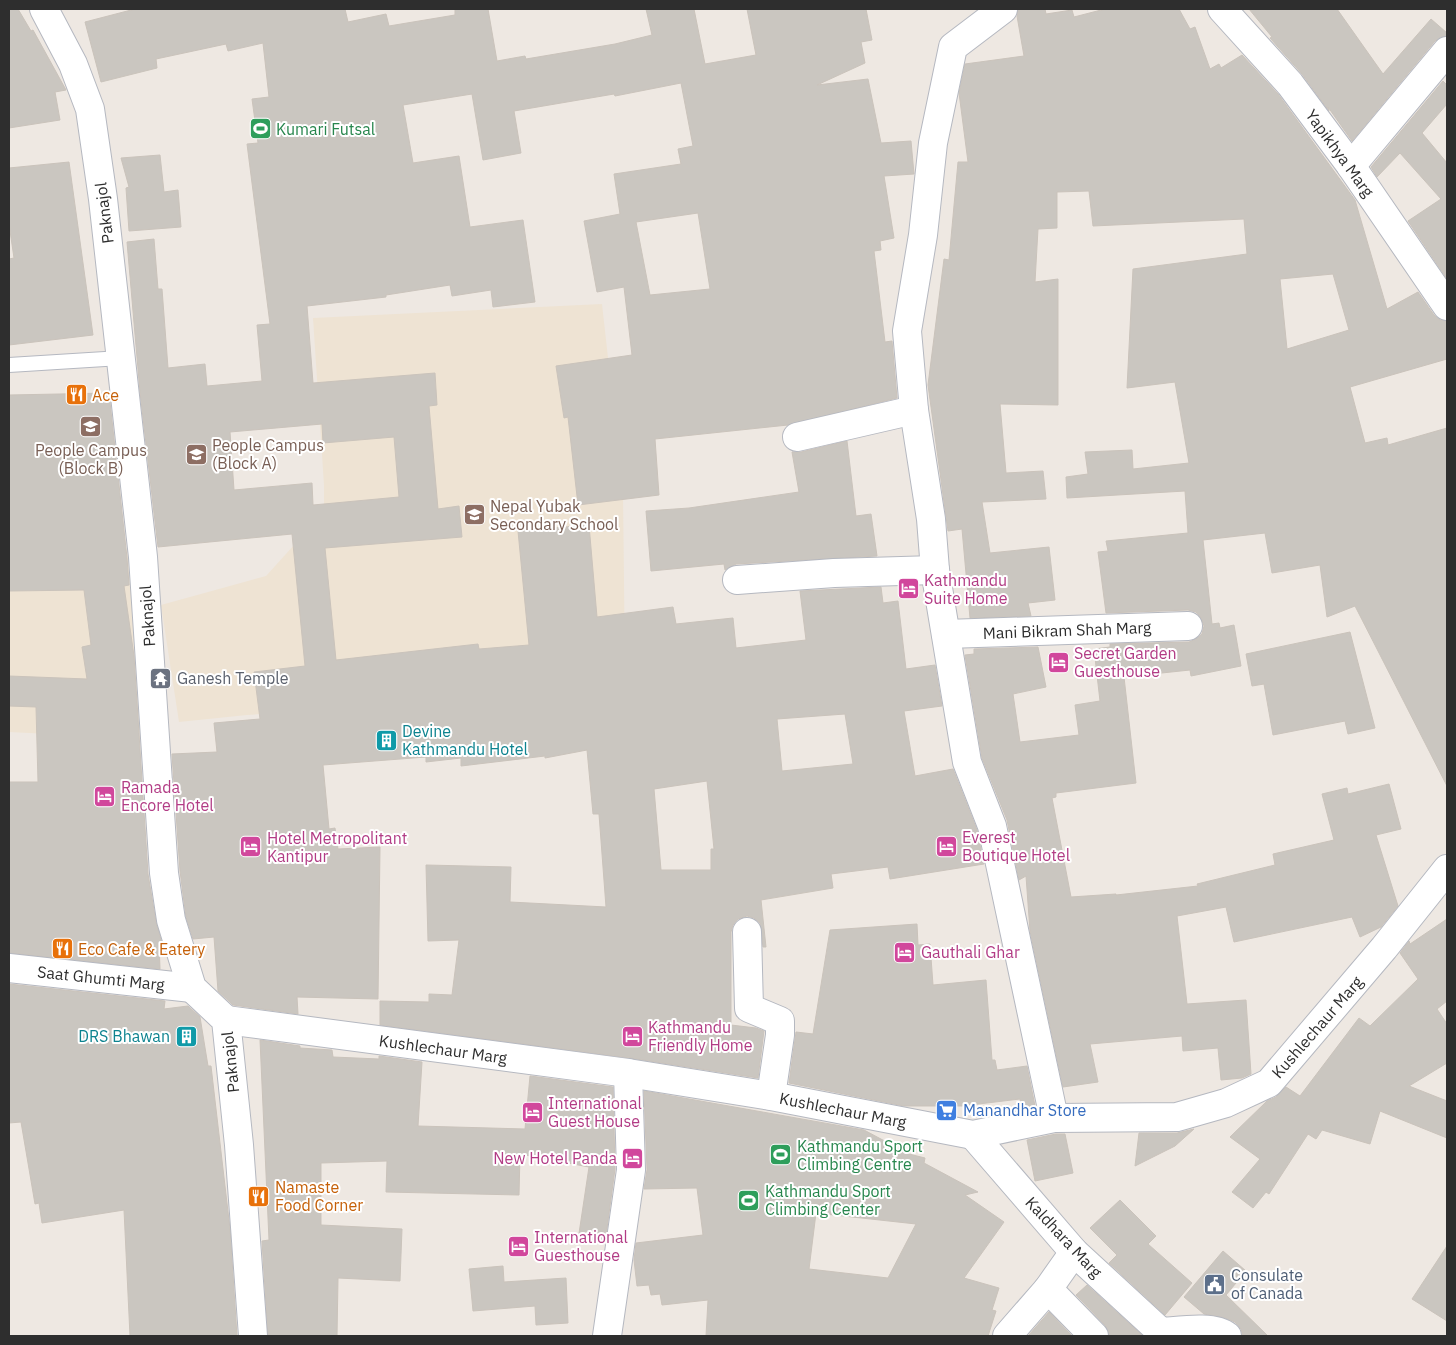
<svg xmlns="http://www.w3.org/2000/svg" width="1456" height="1345" font-family="'IBM Plex Sans',sans-serif">
<style>
.education{fill:#eee3d3}
.building{fill:#cac6c0;stroke:#cac3bb;fill-rule:evenodd}
.lines{fill:none;stroke-linecap:round;stroke-linejoin:round}
.service-casing{stroke:#b5b8c0;stroke-width:16}
.minor-casing{stroke:#b5b8c0;stroke-width:30}
.tertiary-casing{stroke:#b5b8c0;stroke-width:30}
.secondary-casing{stroke:#b5b8c0;stroke-width:30}
.service{stroke:#fff;stroke-width:14}
.minor{stroke:#fff;stroke-width:28}
.tertiary{stroke:#fff;stroke-width:28}
.secondary{stroke:#fff;stroke-width:28}
.labels{text-anchor:middle;stroke-width:4;stroke-linejoin:round;paint-order:stroke}
.leisure-label{font-size:16px;fill:#27864d;stroke:#fff;text-anchor:start}
.street-label{font-size:16px;fill:#2e2e2e;stroke:#fff}
.food-label{font-size:16px;fill:#c56008;stroke:#fff;text-anchor:start}
.education-label{font-size:16px;fill:#785e54;stroke:#fff;text-anchor:start}
.hotel-label{font-size:16px;fill:#b23c85;stroke:#fff;text-anchor:start}
.worship-label{font-size:16px;fill:#5b616d;stroke:#fff;text-anchor:start}
.culture-label{font-size:16px;fill:#0d838f;stroke:#fff;text-anchor:start}
.shop-label{font-size:16px;fill:#366cbe;stroke:#fff;text-anchor:start}
.service-label{font-size:16px;fill:#4e5e75;stroke:#fff;text-anchor:start}
</style>
<rect width="100%" height="100%" fill="#eee8e2"/>
<g class="education">
<path d="M 602,304 L 623,492 L 625,672 L 509,698 L 247,715 L 179,722 L 161,605 L 266,576 L 295,544 L 324,538 L 324,485 L 313,318 Z"/>
<path d="M 132,550 L 149,739 L 9,732 L 9,551 L 61,556 Z"/>
</g>
<g class="building">
<path d="M 9,9 L 18,9 L 31,31 L 33,30 L 66,90 L 55,92 L 60,120 L 9,128 Z"/>
<path d="M 135,9 L 345,9 L 348,22 L 386,14 L 389,26 L 455,15 L 455,9 L 488,9 L 497,61 L 525,56 L 526,59 L 615,44 L 652,35 L 646,9 L 694,9 L 705,64 L 756,55 L 747,9 L 866,9 L 872,40 L 861,42 L 865,63 L 817,85 L 868,79 L 881,143 L 911,141 L 914,174 L 884,176 L 894,238 L 880,241 L 881,250 L 874,251 L 885,342 L 892,341 L 897,398 L 788,425 L 655,439 L 659,495 L 578,505 L 568,417 L 564,418 L 556,366 L 632,355 L 624,287 L 597,292 L 584,221 L 620,214 L 614,174 L 681,164 L 678,149 L 693,146 L 681,83 L 615,96 L 614,94 L 514,111 L 521,153 L 483,160 L 472,94 L 403,105 L 413,163 L 459,156 L 470,227 L 523,220 L 535,302 L 493,307 L 491,290 L 452,296 L 450,285 L 386,295 L 386,297 L 307,306 L 313,383 L 435,373 L 437,405 L 429,406 L 438,509 L 459,506 L 462,537 L 325,548 L 336,660 L 478,644 L 479,649 L 529,645 L 518,531 L 589,525 L 597,617 L 673,607 L 676,624 L 733,618 L 736,648 L 806,640 L 800,591 L 881,587 L 883,603 L 898,601 L 906,669 L 935,665 L 942,706 L 904,711 L 915,776 L 953,769 L 977,830 L 984,864 L 890,879 L 888,867 L 831,874 L 833,888 L 761,900 L 766,947 L 763,947 L 760,923 L 754,918 L 747,916 L 738,919 L 733,925 L 731,932 L 731,1025 L 756,1028 L 764,1031 L 758,1078 L 630,1058 L 380,1025 L 380,1001 L 429,1002 L 429,994 L 452,995 L 459,940 L 428,941 L 426,865 L 511,867 L 510,902 L 606,907 L 599,814 L 593,814 L 587,750 L 545,758 L 545,756 L 461,766 L 461,758 L 426,762 L 426,757 L 323,765 L 329,829 L 335,828 L 338,849 L 380,847 L 378,999 L 297,997 L 298,1014 L 233,1005 L 218,991 L 214,937 L 193,939 L 186,917 L 180,871 L 172,754 L 217,752 L 214,723 L 260,719 L 254,672 L 305,666 L 292,534 L 158,547 L 140,392 L 127,242 L 154,239 L 158,289 L 162,289 L 168,368 L 205,364 L 207,386 L 262,381 L 257,325 L 270,324 L 247,144 L 258,143 L 252,99 L 269,97 L 263,43 L 228,51 L 226,44 L 156,59 L 157,68 L 101,82 L 85,22 ZM 698,213 L 710,289 L 650,295 L 636,222 ZM 322,424 L 323,443 L 394,437 L 399,497 L 313,505 L 312,483 L 234,490 L 230,432 ZM 845,714 L 853,764 L 782,771 L 777,719 ZM 707,781 L 714,849 L 711,849 L 711,870 L 661,870 L 654,789 Z"/>
<path d="M 1018,9 L 1045,9 L 1046,14 L 1072,10 L 1074,17 L 1105,9 L 1179,9 L 1190,29 L 1195,27 L 1210,69 L 1219,64 L 1221,68 L 1242,55 L 1278,94 L 1355,200 L 1387,309 L 1418,292 L 1434,315 L 1440,320 L 1447,321 L 1447,359 L 1350,387 L 1365,443 L 1387,438 L 1388,445 L 1447,428 L 1447,786 L 1355,606 L 1327,617 L 1320,565 L 1272,573 L 1265,533 L 1203,540 L 1212,624 L 1219,623 L 1220,628 L 1234,625 L 1241,666 L 1191,676 L 1190,670 L 1124,677 L 1136,783 L 1056,793 L 1056,797 L 1052,798 L 1071,897 L 1116,894 L 1116,895 L 1198,886 L 1197,884 L 1275,865 L 1273,854 L 1334,840 L 1322,794 L 1347,788 L 1348,794 L 1389,784 L 1401,829 L 1376,835 L 1398,906 L 1381,927 L 1360,937 L 1352,917 L 1234,942 L 1226,907 L 1177,916 L 1187,1004 L 1246,1000 L 1251,1074 L 1242,1078 L 1221,1080 L 1218,1048 L 1183,1051 L 1182,1036 L 1090,1044 L 1098,1082 L 1063,1087 L 1030,931 L 1026,876 L 1019,880 L 1007,820 L 982,758 L 965,655 L 974,654 L 974,649 L 1038,647 L 1046,687 L 1013,694 L 1020,742 L 1079,735 L 1075,705 L 1100,701 L 1094,649 L 1110,647 L 1110,644 L 1189,642 L 1196,639 L 1202,634 L 1204,626 L 1201,618 L 1196,612 L 1188,610 L 1106,613 L 1098,552 L 1108,551 L 1106,541 L 1188,533 L 1185,491 L 1067,498 L 1066,477 L 1088,474 L 1085,452 L 1132,450 L 1133,469 L 1189,463 L 1175,382 L 1127,388 L 1133,269 L 1247,254 L 1244,219 L 1093,226 L 1089,191 L 1057,192 L 1057,228 L 1038,229 L 1035,282 L 1058,279 L 1058,405 L 1000,404 L 1006,473 L 1043,471 L 1046,499 L 982,502 L 990,553 L 1049,547 L 1055,600 L 1028,603 L 1031,616 L 970,618 L 962,529 L 948,531 L 928,385 L 944,259 L 949,260 L 958,162 L 968,162 L 959,93 L 965,64 L 1024,56 L 1017,16 ZM 1333,274 L 1349,330 L 1287,349 L 1280,279 Z"/>
<path d="M 1249,9 L 1337,9 L 1383,74 L 1431,19 L 1447,33 L 1447,36 L 1435,41 L 1352,141 L 1328,107 L 1329,111 L 1302,74 L 1270,38 L 1272,37 Z"/>
<path d="M 1443,81 L 1447,85 L 1447,104 L 1422,133 L 1447,163 L 1447,279 L 1408,221 L 1441,199 L 1400,153 L 1377,177 L 1371,167 Z"/>
<path d="M 160,155 L 164,192 L 178,190 L 181,227 L 129,231 L 126,188 L 129,187 L 121,158 Z"/>
<path d="M 69,162 L 93,335 L 9,345 L 9,259 L 14,258 L 9,224 L 9,168 Z"/>
<path d="M 109,393 L 127,558 L 129,585 L 124,586 L 134,656 L 148,874 L 156,922 L 162,943 L 159,943 L 160,969 L 9,953 L 9,782 L 38,782 L 36,707 L 9,706 L 9,676 L 87,679 L 82,647 L 91,645 L 84,590 L 9,591 L 9,395 Z"/>
<path d="M 847,441 L 856,516 L 871,514 L 877,556 L 736,564 L 725,570 L 724,564 L 651,571 L 646,511 L 689,508 L 799,492 L 792,452 L 801,452 Z"/>
<path d="M 1350,632 L 1375,728 L 1348,734 L 1345,721 L 1273,735 L 1264,684 L 1252,686 L 1246,654 Z"/>
<path d="M 1447,919 L 1447,1001 L 1437,1009 L 1447,1024 L 1447,1063 L 1409,1086 L 1447,1101 L 1447,1138 L 1380,1111 L 1370,1144 L 1322,1130 L 1316,1139 L 1308,1134 L 1269,1194 L 1266,1192 L 1253,1208 L 1232,1192 L 1260,1159 L 1230,1137 L 1267,1101 L 1276,1097 L 1286,1087 L 1300,1096 L 1359,1018 L 1370,1026 L 1418,979 L 1400,953 L 1409,941 L 1410,944 Z"/>
<path d="M 917,924 L 918,945 L 930,944 L 933,985 L 986,980 L 992,1060 L 995,1060 L 997,1070 L 1027,1066 L 1035,1106 L 1022,1109 L 1020,1099 L 962,1106 L 904,1106 L 789,1083 L 796,1032 L 813,1034 L 830,930 Z"/>
<path d="M 9,984 L 165,1001 L 164,1009 L 188,1006 L 200,1017 L 208,1066 L 211,1066 L 230,1229 L 237,1336 L 130,1336 L 124,1210 L 42,1223 L 39,1203 L 35,1204 L 21,1122 L 9,1123 Z"/>
<path d="M 260,1040 L 300,1046 L 300,1048 L 332,1050 L 333,1057 L 379,1059 L 379,1056 L 422,1062 L 418,1126 L 525,1129 L 530,1076 L 613,1087 L 615,1169 L 605,1243 L 578,1240 L 589,1167 L 520,1154 L 519,1195 L 386,1192 L 387,1161 L 321,1163 L 321,1225 L 402,1229 L 400,1281 L 338,1278 L 337,1336 L 268,1336 L 262,1241 L 269,1240 Z"/>
<path d="M 644,1091 L 864,1130 L 909,1154 L 925,1158 L 924,1163 L 978,1192 L 965,1195 L 1004,1222 L 964,1278 L 999,1288 L 992,1310 L 996,1311 L 988,1336 L 706,1336 L 708,1300 L 662,1305 L 660,1294 L 651,1295 L 649,1285 L 637,1286 L 634,1260 L 636,1243 L 703,1235 L 697,1188 L 644,1189 L 647,1170 ZM 816,1213 L 916,1224 L 888,1278 L 809,1269 Z"/>
<path d="M 1194,1129 L 1175,1146 L 1135,1166 L 1139,1133 L 1177,1133 Z"/>
<path d="M 1056,1134 L 1065,1134 L 1073,1173 L 1035,1181 L 1027,1140 Z"/>
<path d="M 1120,1200 L 1156,1236 L 1148,1244 L 1192,1283 L 1165,1315 L 1109,1263 L 1117,1255 L 1090,1228 Z"/>
<path d="M 1447,1246 L 1447,1321 L 1412,1299 Z"/>
<path d="M 1223,1251 L 1246,1271 L 1226,1295 L 1268,1336 L 1243,1336 L 1241,1329 L 1235,1322 L 1225,1318 L 1204,1314 L 1184,1297 Z"/>
<path d="M 503,1266 L 504,1282 L 566,1278 L 568,1323 L 536,1325 L 535,1306 L 473,1311 L 469,1269 Z"/>
<path d="M 1087,1285 L 1143,1336 L 1109,1336 L 1105,1325 L 1076,1295 Z"/>
<path d="M 1049,1312 L 1072,1336 L 1028,1336 Z"/>
</g>
<g class="lines">
<defs>
<path id="service" d="M 9,365 L 121,358"/>
<g id="minor">
<path d="M 1003,9 L 953,47 L 933,143 L 923,235 L 907,331 L 914,410 L 931,519 L 935,570 L 967,762 L 992,826 L 1054,1118"/>
<path d="M 1222,9 L 1290,84 L 1351,166 L 1447,306"/>
<path d="M 1351,166 L 1447,51"/>
<path d="M 797,437 L 914,410"/>
<path d="M 737,580 L 834,573 L 935,570"/>
<path d="M 946,634 L 1188,626"/>
<path d="M 747,932 L 749,1008 L 780,1021 L 780,1035 L 771,1096"/>
<path d="M 9,968 L 192,988"/>
<path d="M 973,1135 L 1074,1252 L 1161,1332 L 1169,1336"/>
<path d="M 1048,1289 L 1094,1336"/>
<path d="M 1161,1332 C 1178,1331 1214,1325 1227,1336"/>
<path d="M 607,1336 L 631,1170 L 628,1073"/>
<path d="M 1007,1336 L 1048,1289 L 1074,1252"/>
</g>
<path id="tertiary" d="M 226,1020 L 628,1073 L 771,1096 L 973,1135 L 1054,1118 L 1177,1117 L 1226,1103 L 1269,1083 L 1384,948 L 1447,869"/>
<path id="secondary" d="M 44,9 L 73,64 L 90,109 L 103,199 L 143,557 L 164,873 L 171,920 L 192,988 L 226,1020 L 239,1145 L 253,1336"/>
</defs>
<use href="#service" class="service-casing"/>
<use href="#minor" class="minor-casing"/>
<use href="#tertiary" class="tertiary-casing"/>
<use href="#secondary" class="secondary-casing"/>
<use href="#service" class="service"/>
<use href="#minor" class="minor"/>
<use href="#tertiary" class="tertiary"/>
<use href="#secondary" class="secondary"/>
</g>
<defs>
<symbol id="stadium-square" viewBox="-11 -11 22 22"><rect x="-9" y="-9" width="18" height="18" rx="4" fill="#2e9e5b" stroke="#fff"/><path d="M0-5a6.5 5 0 1 0 0 10a6.5 5 0 1 0 0-10ZM-3.5-1.8h7v3.6h-7Z" fill="#fff"/></symbol>
<symbol id="restaurant-square" viewBox="-11 -11 22 22"><rect x="-9" y="-9" width="18" height="18" rx="4" fill="#e8710a" stroke="#fff"/><path d="M-5-6h1v4h1v-4h1v4h1v-4h1v5L-1.5 .5V6h-2V.5L-5-1ZM5-6V6H3V1.5H1.5Q1.5-4 5-6Z" fill="#fff"/></symbol>
<symbol id="university-square" viewBox="-11 -11 22 22"><rect x="-9" y="-9" width="18" height="18" rx="4" fill="#8d6e63" stroke="#fff"/><path d="M0-5L7-2L0 1L-7-2ZM-4 1L0 2.5L4 1V4Q0 6-4 4Z" fill="#fff"/></symbol>
<symbol id="school-square" viewBox="-11 -11 22 22"><rect x="-9" y="-9" width="18" height="18" rx="4" fill="#8d6e63" stroke="#fff"/><path d="M0-5L7-2L0 1L-7-2ZM-4 1L0 2.5L4 1V4Q0 6-4 4Z" fill="#fff"/></symbol>
<symbol id="hotel-square" viewBox="-11 -11 22 22"><rect x="-9" y="-9" width="18" height="18" rx="4" fill="#d1479c" stroke="#fff"/><path d="M-6-4.5h1.5V1H6V5H4.5V3h-9V5H-6ZM-4 0a1.8 1.8 0 1 1 3.6 0ZM.5 0V-2.5h3Q6-2.5 6 0Z" fill="#fff"/></symbol>
<symbol id="temple-square" viewBox="-11 -11 22 22"><rect x="-9" y="-9" width="18" height="18" rx="4" fill="#6b7280" stroke="#fff"/><path d="M0-6L5-2H3V0L6.5 2.5H4V6H1.5V3h-3V6H-4V2.5H-6.5L-3 0V-2H-5Z" fill="#fff"/></symbol>
<symbol id="building-square" viewBox="-11 -11 22 22"><rect x="-9" y="-9" width="18" height="18" rx="4" fill="#0f9aa8" stroke="#fff"/><path d="M-4-6H4V6H1V3H-1V6H-4ZM-2.5-4.3h1.7v1.8h-1.7ZM.8-4.3h1.7v1.8H.8ZM-2.5-1h1.7V.8h-1.7ZM.8-1h1.7V.8H.8Z" fill="#fff"/></symbol>
<symbol id="supermarket-square" viewBox="-11 -11 22 22"><rect x="-9" y="-9" width="18" height="18" rx="4" fill="#3f7fe0" stroke="#fff"/><path d="M-6-5.5h2.5l.6 2H6L4.5 2H-2.5L-4.4-4H-6ZM-1.5 3.2a1.3 1.3 0 1 0 .1 0ZM3 3.2a1.3 1.3 0 1 0 .1 0Z" fill="#fff"/></symbol>
<symbol id="civic-square" viewBox="-11 -11 22 22"><rect x="-9" y="-9" width="18" height="18" rx="4" fill="#5c6f8a" stroke="#fff"/><path d="M-.6-6.5H3V-4.5H.6V-3L4-1V1h2V6H-6V1h2V-1L-.6-3ZM-1.2 2.5V6h2.4V2.5Z" fill="#fff"/></symbol>
</defs>
<g fill-rule="evenodd">
<use href="#stadium-square" x="248" y="116" width="25" height="25"/>
<use href="#restaurant-square" x="64" y="382" width="25" height="25"/>
<use href="#university-square" x="78" y="414" width="25" height="25"/>
<use href="#university-square" x="184" y="442" width="25" height="25"/>
<use href="#school-square" x="462" y="502" width="25" height="25"/>
<use href="#hotel-square" x="896" y="576" width="25" height="25"/>
<use href="#hotel-square" x="1046" y="650" width="25" height="25"/>
<use href="#temple-square" x="148" y="666" width="25" height="25"/>
<use href="#building-square" x="374" y="728" width="25" height="25"/>
<use href="#hotel-square" x="92" y="784" width="25" height="25"/>
<use href="#hotel-square" x="934" y="834" width="25" height="25"/>
<use href="#hotel-square" x="238" y="834" width="25" height="25"/>
<use href="#restaurant-square" x="50" y="936" width="25" height="25"/>
<use href="#hotel-square" x="892" y="940" width="25" height="25"/>
<use href="#building-square" x="174" y="1024" width="25" height="25"/>
<use href="#hotel-square" x="620" y="1024" width="25" height="25"/>
<use href="#supermarket-square" x="934" y="1098" width="25" height="25"/>
<use href="#hotel-square" x="520" y="1100" width="25" height="25"/>
<use href="#stadium-square" x="768" y="1142" width="25" height="25"/>
<use href="#hotel-square" x="620" y="1146" width="25" height="25"/>
<use href="#restaurant-square" x="246" y="1184" width="25" height="25"/>
<use href="#stadium-square" x="736" y="1188" width="25" height="25"/>
<use href="#hotel-square" x="506" y="1234" width="25" height="25"/>
<use href="#civic-square" x="1202" y="1272" width="25" height="25"/>
</g>
<g class="labels">
<g class="leisure-label">
<text x="276" y="135">Kumari Futsal</text>
<text x="797" y="1152">Kathmandu Sport<tspan x="797" dy="18">Climbing Centre</tspan></text>
<text x="765" y="1197">Kathmandu Sport<tspan x="765" dy="18">Climbing Center</tspan></text>
</g>
<g class="street-label">
<text transform="translate(1340 153) rotate(54)" y="6">Yapikhya Marg</text>
<text transform="translate(104 213) rotate(-97)" y="6">Paknajol</text>
<text transform="translate(147 616) rotate(-94)" y="6">Paknajol</text>
<text transform="translate(1067 630) rotate(-2)" y="6">Mani Bikram Shah Marg</text>
<text transform="translate(101 978) rotate(6)" y="6">Saat Ghumti Marg</text>
<text transform="translate(1317 1027) rotate(-49)" y="6">Kushlechaur Marg</text>
<text transform="translate(443 1049) rotate(8)" y="6">Kushlechaur Marg</text>
<text transform="translate(230 1062) rotate(-96)" y="6">Paknajol</text>
<text transform="translate(843 1110) rotate(11)" y="6">Kushlechaur Marg</text>
<text transform="translate(1064 1237) rotate(47)" y="6">Kaldhara Marg</text>
</g>
<g class="food-label">
<text x="92" y="401">Ace</text>
<text x="78" y="955">Eco Cafe &amp; Eatery</text>
<text x="275" y="1193">Namaste<tspan x="275" dy="18">Food Corner</tspan></text>
</g>
<g class="education-label">
<text x="212" y="451">People Campus<tspan x="212" dy="18">(Block A)</tspan></text>
<text x="91" y="456" text-anchor="middle">People Campus<tspan x="91" dy="18">(Block B)</tspan></text>
<text x="490" y="512">Nepal Yubak<tspan x="490" dy="18">Secondary School</tspan></text>
</g>
<g class="hotel-label">
<text x="924" y="586">Kathmandu<tspan x="924" dy="18">Suite Home</tspan></text>
<text x="1074" y="659">Secret Garden<tspan x="1074" dy="18">Guesthouse</tspan></text>
<text x="121" y="793">Ramada<tspan x="121" dy="18">Encore Hotel</tspan></text>
<text x="962" y="843">Everest<tspan x="962" dy="18">Boutique Hotel</tspan></text>
<text x="267" y="844">Hotel Metropolitant<tspan x="267" dy="18">Kantipur</tspan></text>
<text x="921" y="958">Gauthali Ghar</text>
<text x="648" y="1033">Kathmandu<tspan x="648" dy="18">Friendly Home</tspan></text>
<text x="548" y="1109">International<tspan x="548" dy="18">Guest House</tspan></text>
<text x="617" y="1164" text-anchor="end">New Hotel Panda</text>
<text x="534" y="1243">International<tspan x="534" dy="18">Guesthouse</tspan></text>
</g>
<g class="worship-label">
<text x="177" y="684">Ganesh Temple</text>
</g>
<g class="culture-label">
<text x="402" y="737">Devine<tspan x="402" dy="18">Kathmandu Hotel</tspan></text>
<text x="170" y="1042" text-anchor="end">DRS Bhawan</text>
</g>
<g class="shop-label">
<text x="963" y="1116">Manandhar Store</text>
</g>
<g class="service-label">
<text x="1231" y="1281">Consulate<tspan x="1231" dy="18">of Canada</tspan></text>
</g>
</g>
<rect width="1456" height="1345" fill="none" stroke="#2e2e2e" stroke-width="20"/>
</svg>
